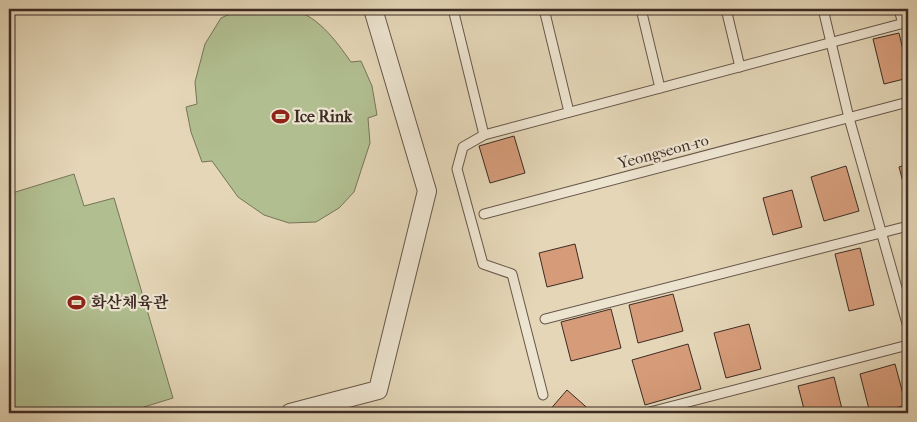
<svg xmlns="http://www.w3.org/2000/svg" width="917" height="422" font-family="'IM FELL French Canon','Noto Serif KR',serif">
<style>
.green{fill:#b1be90;stroke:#77745a}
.building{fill:#d69c7a;stroke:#3d2b24}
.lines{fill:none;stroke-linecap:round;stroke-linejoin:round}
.lane-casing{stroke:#675649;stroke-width:11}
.street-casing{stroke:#675649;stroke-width:20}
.lane{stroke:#ede4d0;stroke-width:9}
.street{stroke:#ede4d0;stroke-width:18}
.labels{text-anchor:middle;stroke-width:4.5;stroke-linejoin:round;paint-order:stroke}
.poi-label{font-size:16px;font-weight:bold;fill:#3d2b24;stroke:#ede4d0;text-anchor:start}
.street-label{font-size:16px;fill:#3d2b24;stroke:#ede4d0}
</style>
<rect width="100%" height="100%" fill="#e4d6b7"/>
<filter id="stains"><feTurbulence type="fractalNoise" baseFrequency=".004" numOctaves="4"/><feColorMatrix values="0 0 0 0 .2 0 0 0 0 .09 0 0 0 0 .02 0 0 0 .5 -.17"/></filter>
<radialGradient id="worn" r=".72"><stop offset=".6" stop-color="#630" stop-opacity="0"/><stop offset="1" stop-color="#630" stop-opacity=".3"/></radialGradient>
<g class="green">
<path d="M 241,9 C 256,9 272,7 287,9 C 316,12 336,41 351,62 L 361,61 L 372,86 L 377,115 L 368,118 L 370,143 L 354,192 L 339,208 L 316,222 L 289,223 L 264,215 L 238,197 L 212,161 L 202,162 L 191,132 L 186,107 L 197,104 L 195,82 L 205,44 L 221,18 Z"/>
<path d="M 74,174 L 84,206 L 114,198 L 173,398 L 144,407 L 146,413 L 9,413 L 9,194 Z"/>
</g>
<g class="building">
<path d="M 899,33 L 908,71 L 908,78 L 884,84 L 873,39 Z"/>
<path d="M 514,136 L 525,173 L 490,183 L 479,146 Z"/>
<path d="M 908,164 L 908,201 L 899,167 Z"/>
<path d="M 846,166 L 859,211 L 824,221 L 811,177 Z"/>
<path d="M 792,190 L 802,227 L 773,235 L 763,198 Z"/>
<path d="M 575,244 L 583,278 L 547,287 L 539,253 Z"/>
<path d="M 860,248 L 874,305 L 849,311 L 835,254 Z"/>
<path d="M 673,294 L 683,331 L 638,343 L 629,305 Z"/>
<path d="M 611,309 L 621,348 L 571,361 L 561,322 Z"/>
<path d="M 749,324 L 761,369 L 726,378 L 714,333 Z"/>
<path d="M 688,344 L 701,389 L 645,405 L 632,360 Z"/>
<path d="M 895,364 L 906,405 L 878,413 L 870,413 L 860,374 Z"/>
<path d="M 834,377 L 843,413 L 805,413 L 798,386 Z"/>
<path d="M 567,390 L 593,413 L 550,413 L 548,412 Z"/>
</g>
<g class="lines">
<defs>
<g id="lane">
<path d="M 453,9 L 484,135"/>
<path d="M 544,9 L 569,112"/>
<path d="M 641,9 L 660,88"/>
<path d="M 726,9 L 740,67"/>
<path d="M 823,9 L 849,118 L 908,327"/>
<path d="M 899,9 L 903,24"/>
<path d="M 484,214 L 908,102"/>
<path d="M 545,319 L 908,226"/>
<path d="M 543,395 L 512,274 L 483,264 L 457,169 L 463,147 L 484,135 L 908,22"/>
<path d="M 646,413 L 908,345"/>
</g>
<path id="street" d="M 290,413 L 378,390 L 427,191 L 373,9"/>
</defs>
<use href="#lane" class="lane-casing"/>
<use href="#street" class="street-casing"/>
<use href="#lane" class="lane"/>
<use href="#street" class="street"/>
</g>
<defs>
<symbol id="stadium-bare" viewBox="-9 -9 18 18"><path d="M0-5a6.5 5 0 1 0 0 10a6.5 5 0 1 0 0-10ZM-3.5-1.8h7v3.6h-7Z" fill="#8f2418" stroke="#ede4d0" stroke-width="2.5" paint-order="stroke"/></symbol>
</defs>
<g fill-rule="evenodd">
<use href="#stadium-bare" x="268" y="104" width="25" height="25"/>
<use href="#stadium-bare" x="64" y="290" width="25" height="25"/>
</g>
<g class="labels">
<g class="poi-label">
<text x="294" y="122">Ice Rink</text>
<text x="91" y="308">화산체육관</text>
</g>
<g class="street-label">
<text transform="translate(663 151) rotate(-15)" y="6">Yeongseon-ro</text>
</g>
</g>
<rect width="917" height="422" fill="none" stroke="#e4d6b7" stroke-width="30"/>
<rect x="10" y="10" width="897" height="402" fill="none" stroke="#3d2b24" stroke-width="2.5"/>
<rect x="15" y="15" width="887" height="392" fill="none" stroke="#3d2b24"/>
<rect width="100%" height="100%" filter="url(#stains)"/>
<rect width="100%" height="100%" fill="url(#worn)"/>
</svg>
